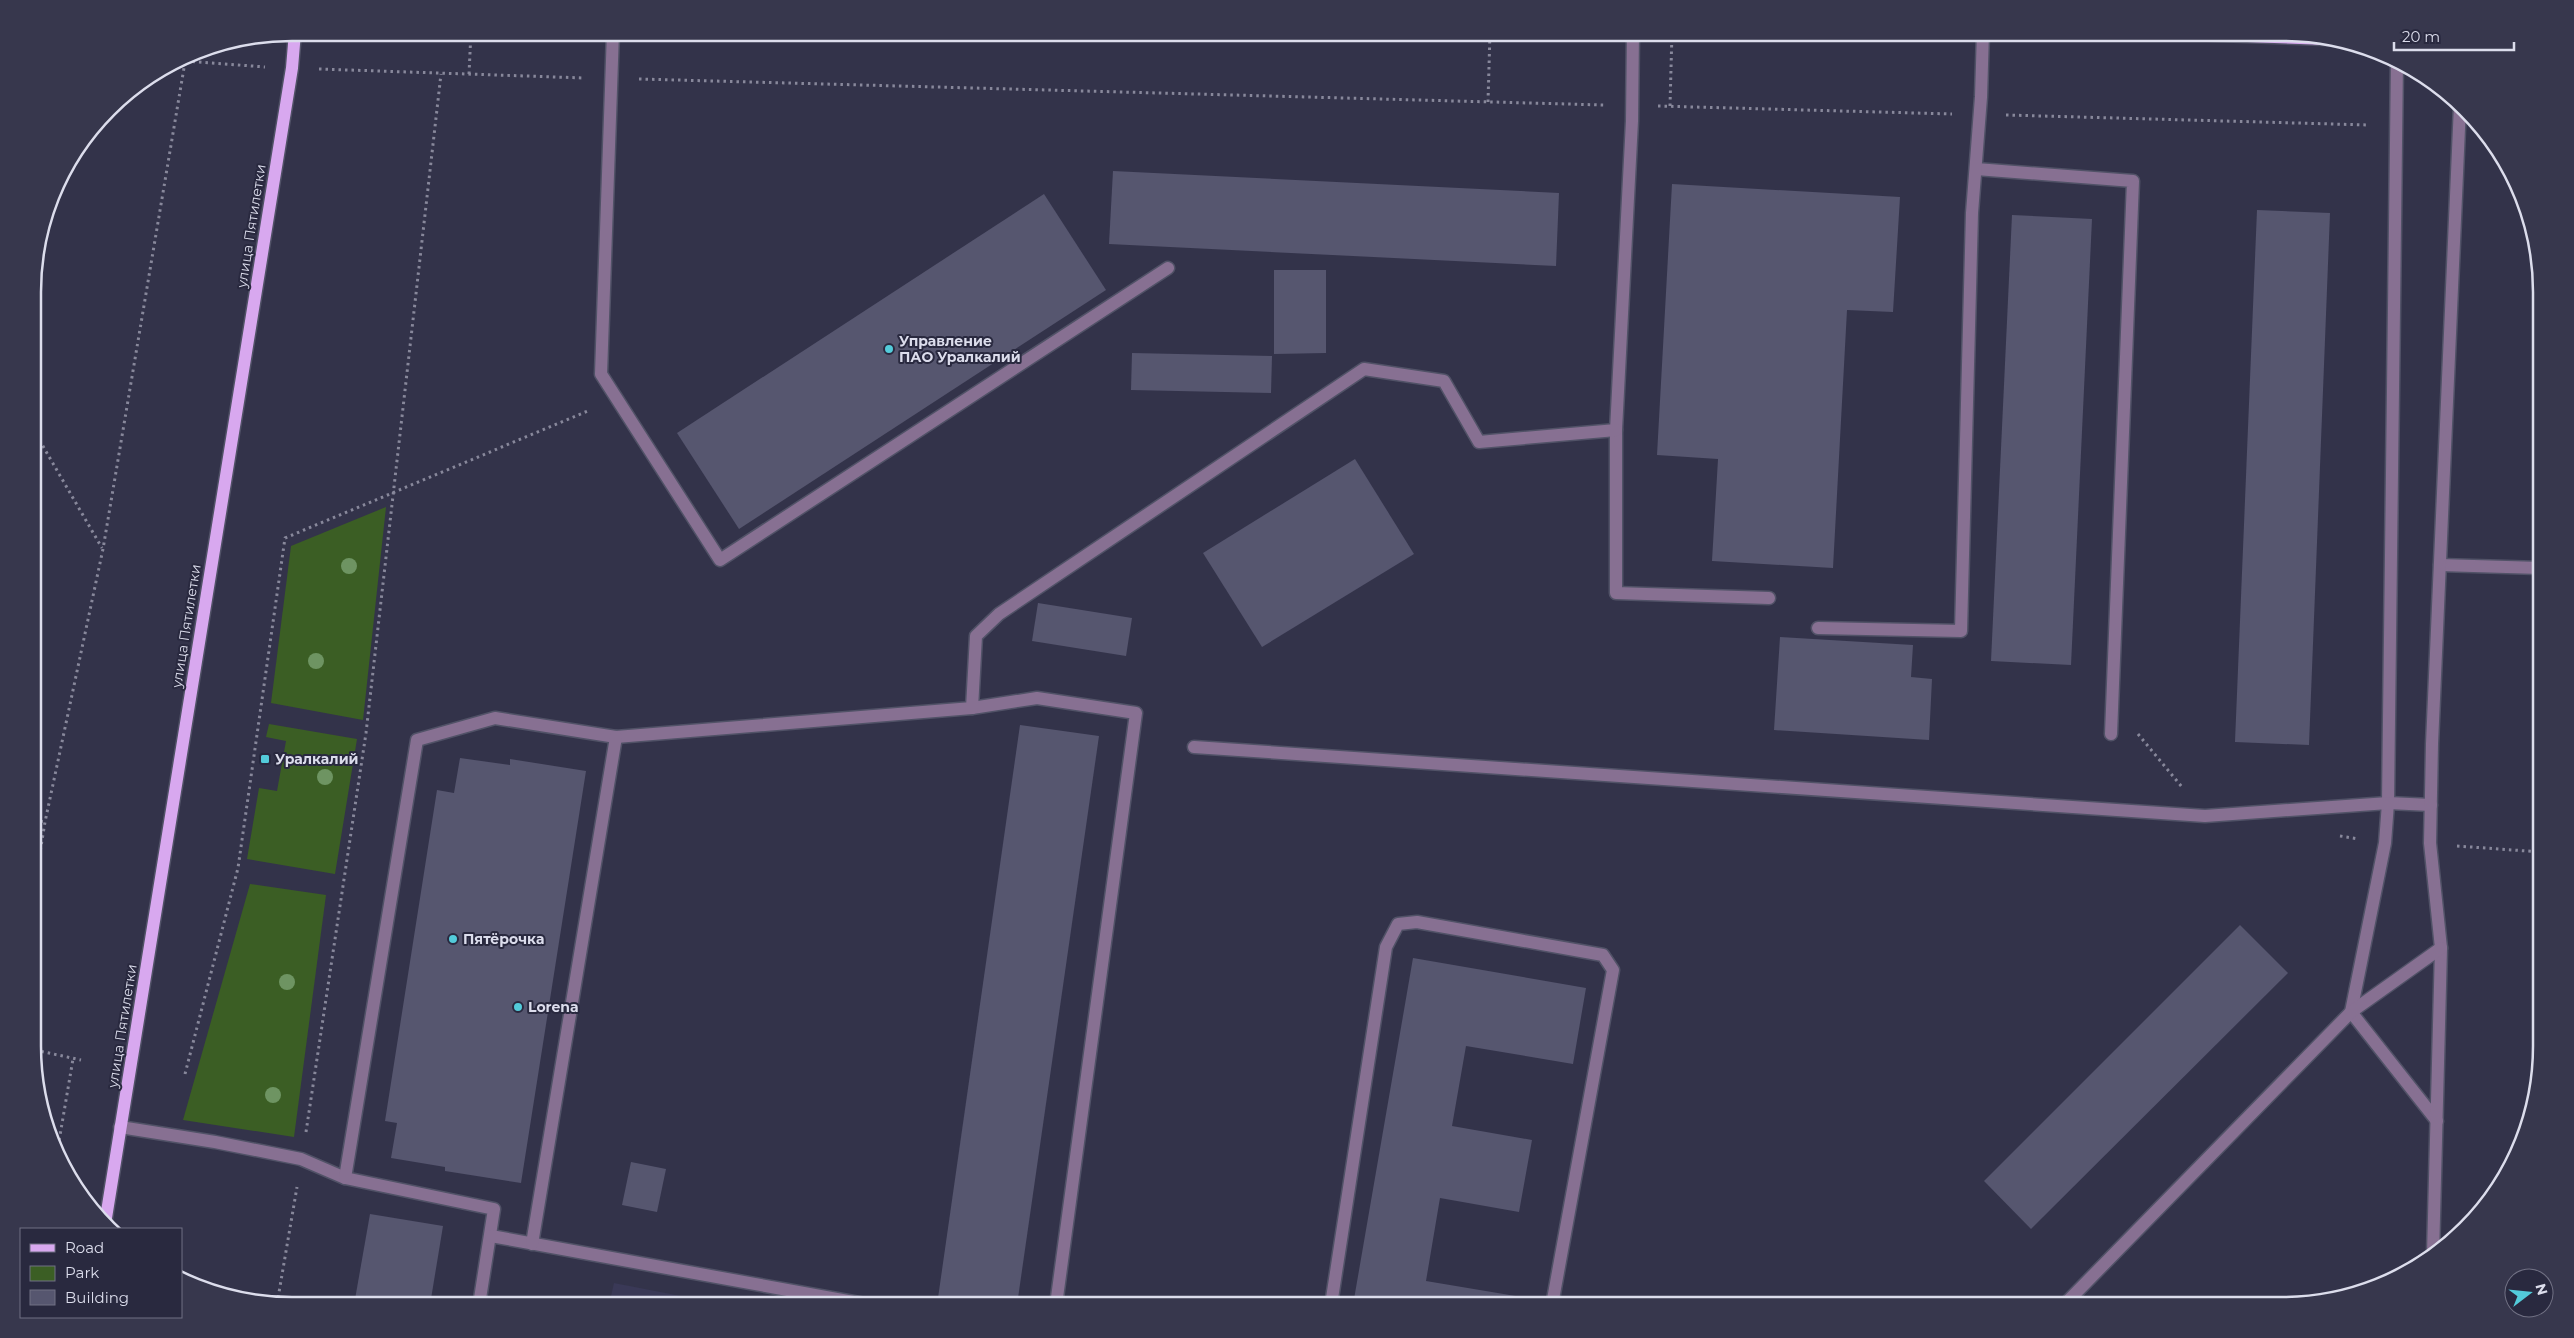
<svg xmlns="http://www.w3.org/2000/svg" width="2574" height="1338" font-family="Montserrat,sans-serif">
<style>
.built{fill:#3a3957}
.green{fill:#3b5e24}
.building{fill:#56566f}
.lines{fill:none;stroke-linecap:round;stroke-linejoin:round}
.minor-casing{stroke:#515267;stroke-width:15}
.major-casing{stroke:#515267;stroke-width:15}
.path{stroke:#88889b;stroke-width:3;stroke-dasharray:2.5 4;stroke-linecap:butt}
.minor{stroke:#877092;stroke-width:12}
.major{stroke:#d8a8ef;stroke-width:12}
.tree{fill:#6e9462}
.poi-dot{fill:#53cbda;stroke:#29293f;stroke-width:2}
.labels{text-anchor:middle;stroke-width:4;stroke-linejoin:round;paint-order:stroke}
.street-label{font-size:14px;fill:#dcddec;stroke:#29293f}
.poi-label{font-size:14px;font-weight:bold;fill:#dcddec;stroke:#29293f;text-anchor:start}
.rim{fill:none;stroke:#dcddec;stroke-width:2.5}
</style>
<rect width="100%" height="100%" fill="#33334a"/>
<path class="built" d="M 614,1283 L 727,1305 L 609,1305 Z"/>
<g class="green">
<path d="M 386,507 L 363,720 L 271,703 L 291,546 Z"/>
<path d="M 269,724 L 357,739 L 335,874 L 247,859 L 259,788 L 277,791 L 286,741 L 266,737 Z"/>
<path d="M 250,884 L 326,895 L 294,1137 L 183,1120 Z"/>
</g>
<g class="building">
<path d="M 1113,171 L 1559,193 L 1556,266 L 1109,244 Z"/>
<path d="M 1672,184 L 1900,197 L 1893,312 L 1847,310 L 1833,568 L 1712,561 L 1718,459 L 1657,455 Z"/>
<path d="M 1044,194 L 1106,290 L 739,529 L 677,433 Z"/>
<path d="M 2257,210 L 2330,213 L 2309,745 L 2235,742 Z"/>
<path d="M 2012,215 L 2092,219 L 2071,665 L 1991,661 Z"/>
<path d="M 1274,270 L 1326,270 L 1326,353 L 1274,354 Z"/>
<path d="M 1132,353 L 1272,356 L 1271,393 L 1131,390 Z"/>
<path d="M 1355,459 L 1414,554 L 1262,647 L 1203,553 Z"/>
<path d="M 1038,603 L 1132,618 L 1126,656 L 1032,641 Z"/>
<path d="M 1780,637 L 1913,645 L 1911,677 L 1932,679 L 1929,740 L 1774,730 Z"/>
<path d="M 1020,725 L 1099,736 L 1017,1305 L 937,1305 Z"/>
<path d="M 460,758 L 510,765 L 510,759 L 586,771 L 521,1183 L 445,1171 L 445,1167 L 391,1158 L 397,1123 L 385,1121 L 437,790 L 454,793 Z"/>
<path d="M 2240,925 L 2288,973 L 2031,1229 L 1984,1181 Z"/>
<path d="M 1413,958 L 1586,988 L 1573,1064 L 1466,1046 L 1452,1126 L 1532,1140 L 1519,1212 L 1440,1198 L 1426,1281 L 1533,1299 L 1532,1305 L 1353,1305 Z"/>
<path d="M 631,1162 L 666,1169 L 657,1212 L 622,1205 Z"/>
<path d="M 370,1214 L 443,1226 L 430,1305 L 354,1305 Z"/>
<path d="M 1982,1301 L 1995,1304 L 1995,1305 L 1980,1305 Z"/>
</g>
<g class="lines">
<defs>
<g id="minor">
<path d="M 613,32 L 601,374 L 720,560 L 1168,268"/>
<path d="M 1633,32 L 1632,121 L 1616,430 L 1616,593 L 1769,598"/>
<path d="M 2397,60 L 2388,803 L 2385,843 L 2351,1012 L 2437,1121"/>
<path d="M 1976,169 L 2133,181 L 2111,734"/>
<path d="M 2440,565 L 2540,568"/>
<path d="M 1818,628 L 1961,631 L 1972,213 L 1981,97 L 1983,32"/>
<path d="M 972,708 L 1037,698 L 1136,713 L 1056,1305"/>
<path d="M 1194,747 L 2205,816 L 2388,803 L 2431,805"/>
<path d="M 120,1127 L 215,1142 L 301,1159 L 345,1178 L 494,1209 L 479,1305"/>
<path d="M 345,1178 L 417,740 L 495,718 L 616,737 L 972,708 L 976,636 L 999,614 L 1364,369 L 1444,381 L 1479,442 L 1616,430"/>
<path d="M 491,1236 L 870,1305"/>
<path d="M 532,1244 L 616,737"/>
<path d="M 2433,1255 L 2441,948 L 2430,843 L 2432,744 L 2460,105"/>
<path d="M 1331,1305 L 1386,947 L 1398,924 L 1417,922 L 1603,955 L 1613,970 L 1552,1305"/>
<path d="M 2064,1305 L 2351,1012 L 2441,948"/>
</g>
<g id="major">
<path d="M 2138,32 L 2327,39"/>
<path d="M 105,1224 L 292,68 L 295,32"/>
</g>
</defs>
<use href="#minor" class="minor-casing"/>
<use href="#major" class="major-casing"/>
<g class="path">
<path d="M 186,61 L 265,67"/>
<path d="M 319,69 L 585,78"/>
<path d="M 469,74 L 471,32"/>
<path d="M 639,79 L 1604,105"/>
<path d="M 1488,102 L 1490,32"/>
<path d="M 1658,106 L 1952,114"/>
<path d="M 1670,106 L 1672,32"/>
<path d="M 2006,115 L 2369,125"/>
<path d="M 33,429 L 102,548"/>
<path d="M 2138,734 L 2182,787"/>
<path d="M 34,820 L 45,822"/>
<path d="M 2340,836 L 2359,839"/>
<path d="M 2457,846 L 2541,852"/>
<path d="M 34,889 L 45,822 L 103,549 L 186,56"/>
<path d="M 35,1050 L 81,1060"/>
<path d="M 185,1074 L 238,868 L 285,538 L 590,410"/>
<path d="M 306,1132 L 366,733 L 441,74"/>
<path d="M 49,1135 L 59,1136"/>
<path d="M 57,1153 L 73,1059"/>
<path d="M 277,1304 L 297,1187"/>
</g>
<use href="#minor" class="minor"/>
<use href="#major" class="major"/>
</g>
<g class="tree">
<circle cx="349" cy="566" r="8"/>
<circle cx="316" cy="661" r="8"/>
<circle cx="325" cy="777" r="8"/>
<circle cx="287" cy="982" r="8"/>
<circle cx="273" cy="1095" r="8"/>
</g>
<g class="poi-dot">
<circle cx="889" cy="349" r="5"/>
<rect x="260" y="754" width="10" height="10" rx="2.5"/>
<circle cx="453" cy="939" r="5"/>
<circle cx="518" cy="1007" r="5"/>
</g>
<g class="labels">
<g class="street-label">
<text transform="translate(251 226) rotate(-81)" y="5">улица Пятилетки</text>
<text transform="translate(186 626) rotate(-81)" y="5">улица Пятилетки</text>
<text transform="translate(122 1026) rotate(-81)" y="5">улица Пятилетки</text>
</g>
<g class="poi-label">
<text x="899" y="346">Управление<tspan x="899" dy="16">ПАО Уралкалий</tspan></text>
<text x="275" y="764">Уралкалий</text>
<text x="463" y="944">Пятёрочка</text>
<text x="528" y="1012">Lorena</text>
</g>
</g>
<path d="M0 0H2574V1338H0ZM292 41H2282A251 251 0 0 1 2533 292V1046A251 251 0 0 1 2282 1297H292A251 251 0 0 1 41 1046V292A251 251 0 0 1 292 41Z" fill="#37374d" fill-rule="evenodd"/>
<path class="rim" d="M292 41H2282A251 251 0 0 1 2533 292V1046A251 251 0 0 1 2282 1297H292A251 251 0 0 1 41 1046V292A251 251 0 0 1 292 41Z"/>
<rect x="20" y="1228" width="162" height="90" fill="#29293f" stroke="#717184"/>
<rect x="30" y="1244" width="25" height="8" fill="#d8a8ef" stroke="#717184"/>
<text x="65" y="1253" font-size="15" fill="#dcddec">Road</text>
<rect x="30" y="1266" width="25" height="15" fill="#3b5e24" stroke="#717184"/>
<text x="65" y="1278" font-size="15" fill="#dcddec">Park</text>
<rect x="30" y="1290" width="25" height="15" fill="#56566f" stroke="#717184"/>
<text x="65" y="1303" font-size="15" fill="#dcddec">Building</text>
<g transform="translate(2529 1293) rotate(74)"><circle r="24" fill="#29293f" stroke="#717184"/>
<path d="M0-4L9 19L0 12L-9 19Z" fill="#53cbda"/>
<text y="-8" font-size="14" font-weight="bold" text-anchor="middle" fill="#dcddec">N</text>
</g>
<path d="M2394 42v8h120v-8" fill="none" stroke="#dcddec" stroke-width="2.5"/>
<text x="2402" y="42" font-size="15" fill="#dcddec" stroke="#29293f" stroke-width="4" paint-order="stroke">20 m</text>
</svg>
